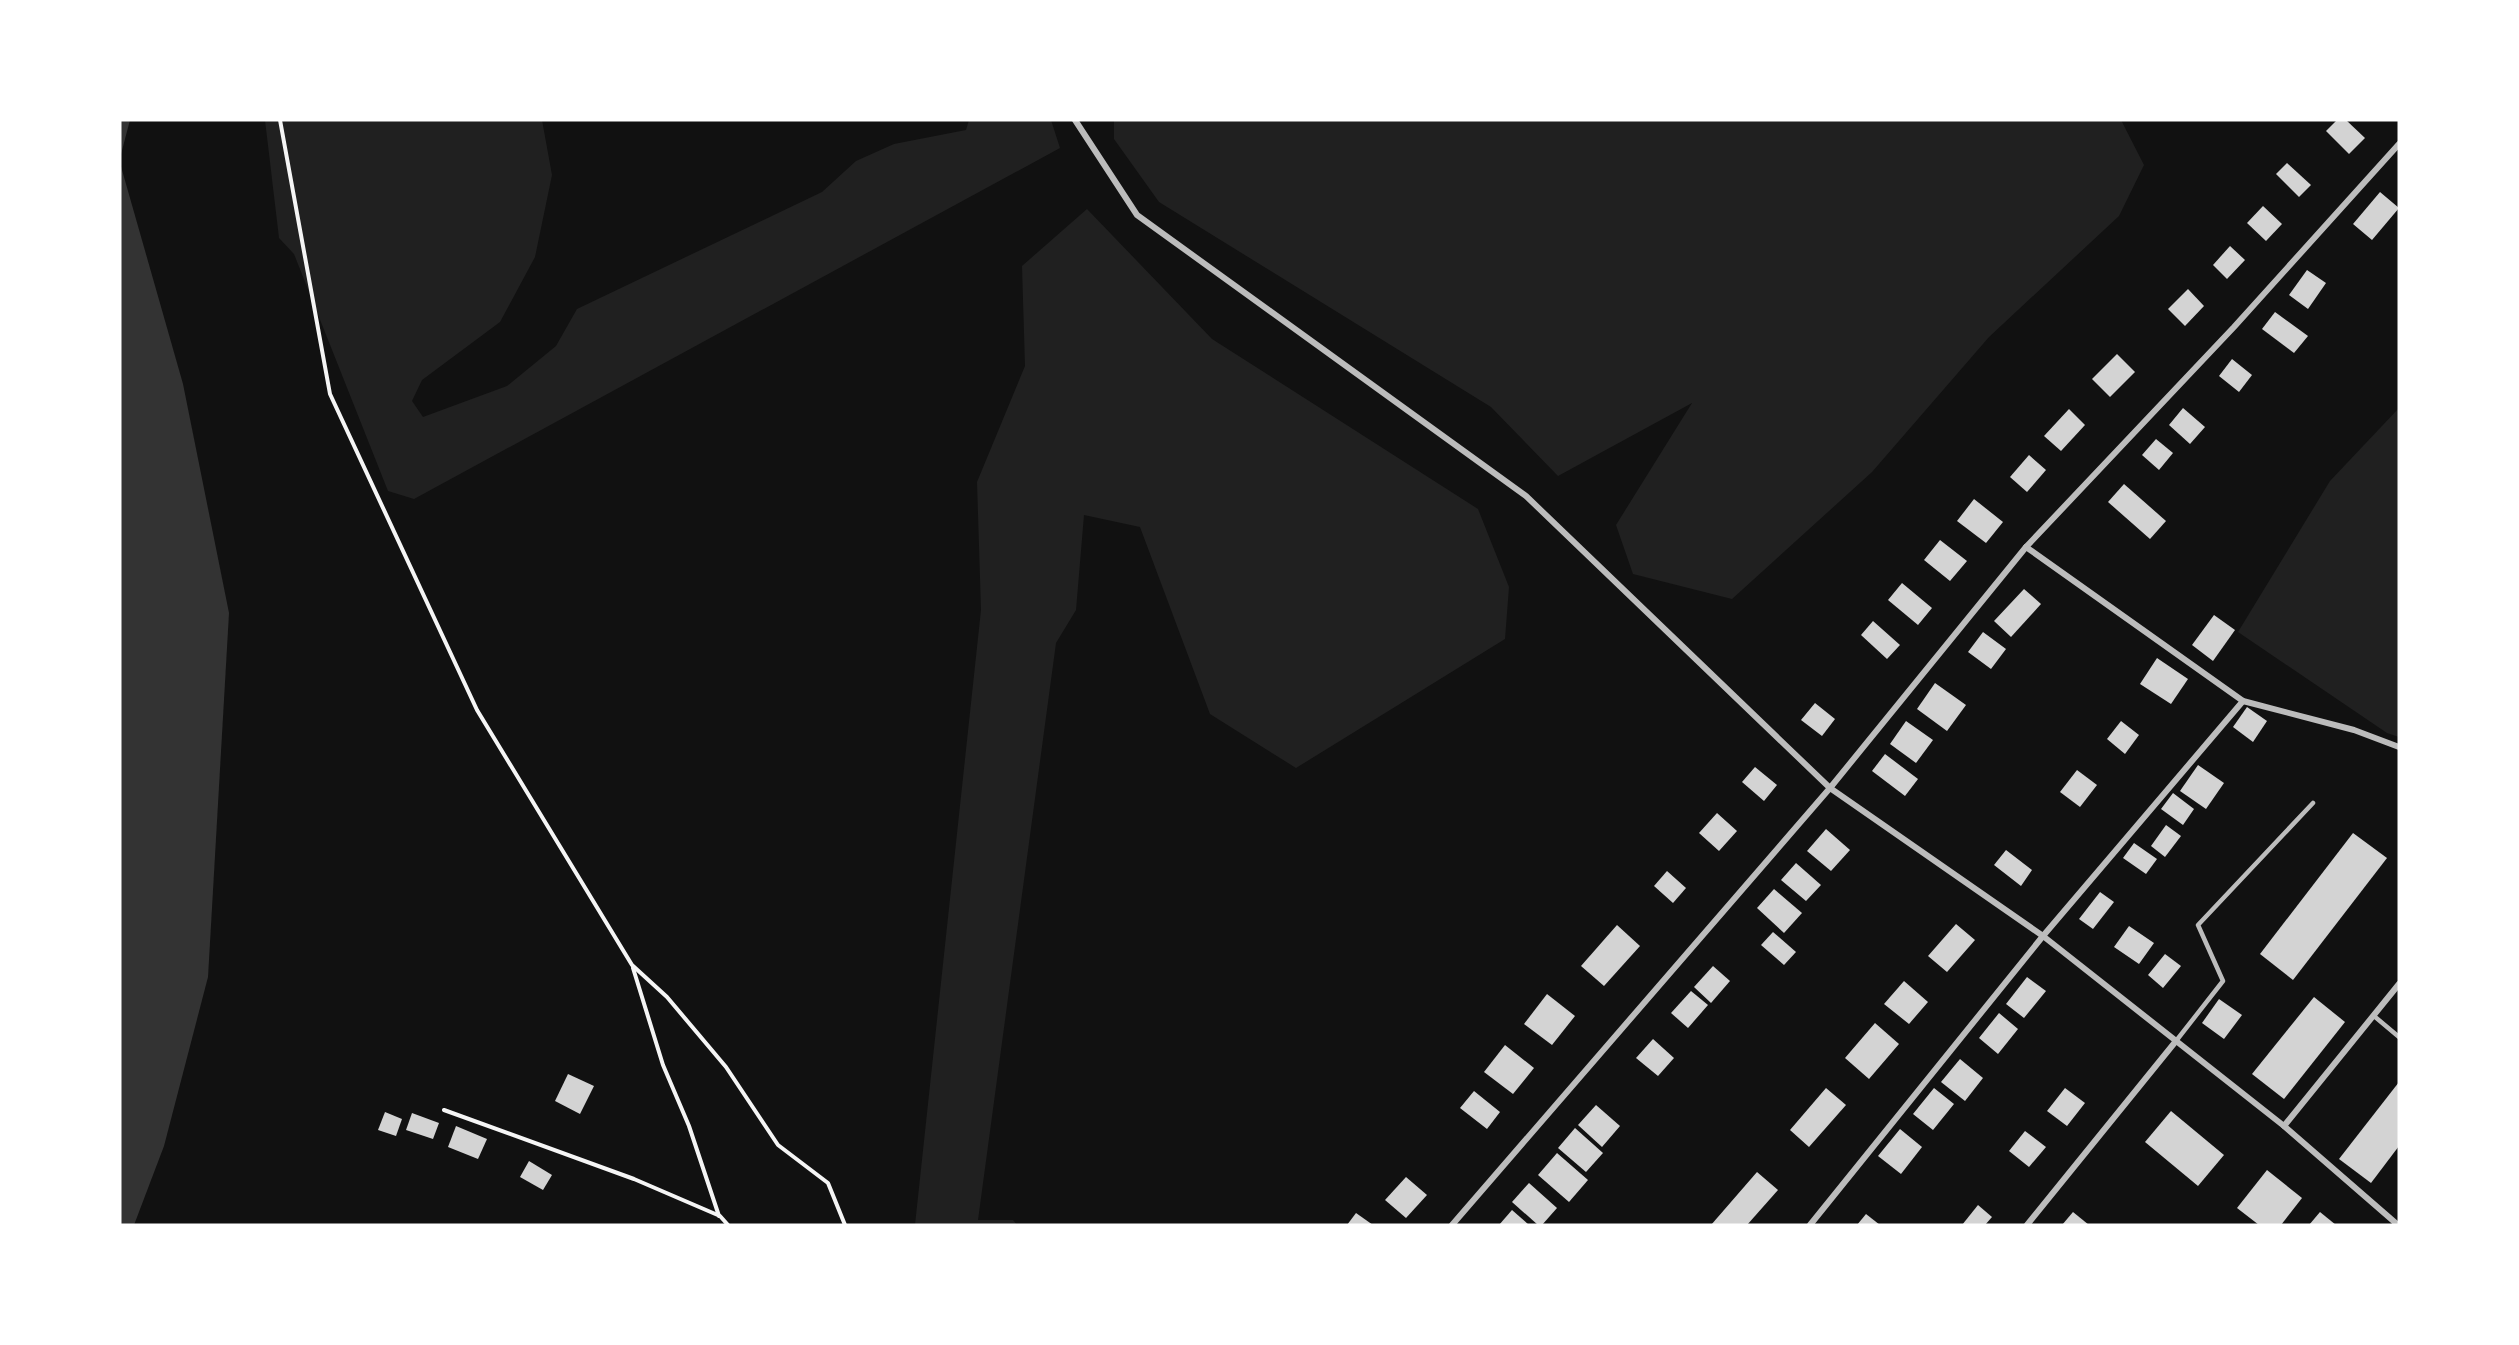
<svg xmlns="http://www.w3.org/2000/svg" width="2519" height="1345" font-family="'Fira Sans Condensed',sans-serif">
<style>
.green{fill:#202020}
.water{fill:#333}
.building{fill:#d3d3d3}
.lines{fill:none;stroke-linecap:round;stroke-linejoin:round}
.path{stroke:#f5f5f5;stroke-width:4}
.service{stroke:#bcbcbc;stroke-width:4.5}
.minor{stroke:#bcbcbc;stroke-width:6}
</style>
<rect width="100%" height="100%" fill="#111"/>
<g class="green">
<path d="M 265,120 L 542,120 L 552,175 L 535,257 L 500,322 L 422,380 L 412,401 L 423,417 L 507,386 L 556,346 L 577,309 L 822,192 L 856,161 L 894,144 L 966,130 L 969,120 L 1051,120 L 1060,148 L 414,499 L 388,491 L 294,254 L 279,238 Z"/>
<path d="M 1114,120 L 2121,120 L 2144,165 L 2119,216 L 1989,337 L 1872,472 L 1732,599 L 1633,574 L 1616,525 L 1692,403 L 1558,476 L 1491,407 L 1159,202 L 1114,139 Z"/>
<path d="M 1087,209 L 1212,339 L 1478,509 L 1509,587 L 1505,639 L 1296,768 L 1210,714 L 1140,527 L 1084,515 L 1076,610 L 1056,643 L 978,1220 L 1013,1220 L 1017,1225 L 915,1225 L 981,610 L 977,482 L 1025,366 L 1022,266 Z"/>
<path d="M 2399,408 L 2399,737 L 2387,733 L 2238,632 L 2330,481 Z"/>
</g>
<g class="water">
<path d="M 120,120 L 130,120 L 120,158 Z"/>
<path d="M 120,163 L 183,384 L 229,613 L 208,977 L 164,1146 L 134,1225 L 120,1225 Z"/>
</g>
<g class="building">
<path d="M 2337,120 L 2346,120 L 2365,138 L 2349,154 L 2326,131 Z"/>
<path d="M 2287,163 L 2311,185 L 2299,197 L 2276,174 Z"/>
<path d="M 2380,192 L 2399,208 L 2372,240 L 2353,224 Z"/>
<path d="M 2263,206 L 2282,224 L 2266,241 L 2247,223 Z"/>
<path d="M 2230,246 L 2245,260 L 2227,279 L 2213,265 Z"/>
<path d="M 2307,270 L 2326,283 L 2308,309 L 2289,295 Z"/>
<path d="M 2188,289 L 2204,306 L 2185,326 L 2168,309 Z"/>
<path d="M 2275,312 L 2308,336 L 2294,353 L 2262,329 Z"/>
<path d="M 2117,354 L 2135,372 L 2110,397 L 2092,379 Z"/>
<path d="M 2232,359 L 2252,375 L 2239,392 L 2219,376 Z"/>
<path d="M 2183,408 L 2205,427 L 2190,444 L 2169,425 Z"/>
<path d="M 2069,409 L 2085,425 L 2061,451 L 2044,436 Z"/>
<path d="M 2156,439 L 2173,453 L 2159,470 L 2142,455 Z"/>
<path d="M 2029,455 L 2046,470 L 2027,492 L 2010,477 Z"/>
<path d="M 2124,484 L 2166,521 L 2150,539 L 2108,502 Z"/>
<path d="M 1974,499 L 2003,522 L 1986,543 L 1957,521 Z"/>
<path d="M 1940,540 L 1967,561 L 1950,581 L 1924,560 Z"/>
<path d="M 1902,583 L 1932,608 L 1918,625 L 1888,600 Z"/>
<path d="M 2024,589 L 2041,604 L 2011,637 L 1994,621 Z"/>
<path d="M 2214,615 L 2235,630 L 2213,661 L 2192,645 Z"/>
<path d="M 1873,621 L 1900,645 L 1887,659 L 1861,635 Z"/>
<path d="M 1983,632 L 2006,649 L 1991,669 L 1968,652 Z"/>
<path d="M 2157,658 L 2188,679 L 2171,704 L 2140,684 Z"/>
<path d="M 1935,683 L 1966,705 L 1947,731 L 1917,709 Z"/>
<path d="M 1815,703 L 1835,719 L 1822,736 L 1801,720 Z"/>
<path d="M 2247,707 L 2267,721 L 2253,742 L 2233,727 Z"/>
<path d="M 1906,721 L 1933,740 L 1916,763 L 1890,744 Z"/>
<path d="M 2121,721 L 2139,735 L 2125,754 L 2107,739 Z"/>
<path d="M 1885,754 L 1918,779 L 1905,796 L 1872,771 Z"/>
<path d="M 2198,765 L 2224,783 L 2206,809 L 2180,791 Z"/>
<path d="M 1755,767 L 1777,785 L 1764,801 L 1742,782 Z"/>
<path d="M 2077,770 L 2097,785 L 2080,807 L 2060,792 Z"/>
<path d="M 2173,793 L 2194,809 L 2183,825 L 2161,809 Z"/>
<path d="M 1717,813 L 1737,831 L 1719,851 L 1699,833 Z"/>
<path d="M 2166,825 L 2181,836 L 2165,857 L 2151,846 Z"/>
<path d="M 1826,829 L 1850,850 L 1831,871 L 1807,851 Z"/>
<path d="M 2353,833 L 2387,858 L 2293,980 L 2260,954 Z"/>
<path d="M 2134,843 L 2157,859 L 2146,874 L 2123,858 Z"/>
<path d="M 2006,850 L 2032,870 L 2021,886 L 1994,865 Z"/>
<path d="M 1796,863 L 1821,885 L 1806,901 L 1781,880 Z"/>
<path d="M 1667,871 L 1686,888 L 1673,903 L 1654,886 Z"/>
<path d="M 1774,889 L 1802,913 L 1784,933 L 1757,908 Z"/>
<path d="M 2100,892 L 2114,902 L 2093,929 L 2079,919 Z"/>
<path d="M 1956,924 L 1975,940 L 1947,972 L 1928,956 Z"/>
<path d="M 1617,925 L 1640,946 L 1604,986 L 1581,966 Z"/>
<path d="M 2129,926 L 2154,943 L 2139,964 L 2114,947 Z"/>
<path d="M 1773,932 L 1796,952 L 1784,965 L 1761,945 Z"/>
<path d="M 2165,954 L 2181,966 L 2163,988 L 2148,975 Z"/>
<path d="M 1713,966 L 1730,981 L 1711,1003 L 1694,987 Z"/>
<path d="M 2027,977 L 2046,991 L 2024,1018 L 2006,1004 Z"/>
<path d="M 1904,981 L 1928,1002 L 1909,1024 L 1884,1004 Z"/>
<path d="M 1691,991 L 1708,1005 L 1688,1028 L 1671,1013 Z"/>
<path d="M 1547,994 L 1575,1016 L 1552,1045 L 1524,1024 Z"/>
<path d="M 2314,997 L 2345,1022 L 2284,1099 L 2252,1074 Z"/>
<path d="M 2219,999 L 2242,1015 L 2224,1039 L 2202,1023 Z"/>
<path d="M 1999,1013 L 2018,1029 L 1998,1054 L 1979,1038 Z"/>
<path d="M 1875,1023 L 1899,1044 L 1869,1079 L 1845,1058 Z"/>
<path d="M 1653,1039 L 1674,1058 L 1658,1076 L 1636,1058 Z"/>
<path d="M 1505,1045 L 1534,1068 L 1513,1094 L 1484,1072 Z"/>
<path d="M 1960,1059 L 1983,1078 L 1965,1101 L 1941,1082 Z"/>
<path d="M 568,1074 L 594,1086 L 580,1114 L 555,1101 Z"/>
<path d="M 2399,1082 L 2399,1146 L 2371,1183 L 2339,1159 Z"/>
<path d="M 1826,1088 L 1846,1105 L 1809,1147 L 1790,1130 Z"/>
<path d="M 1934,1088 L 1954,1104 L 1933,1130 L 1913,1114 Z"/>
<path d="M 2065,1088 L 2085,1103 L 2067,1126 L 2047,1111 Z"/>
<path d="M 1474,1091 L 1500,1112 L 1487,1129 L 1460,1108 Z"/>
<path d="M 1596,1105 L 1620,1126 L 1602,1147 L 1578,1125 Z"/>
<path d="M 2171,1111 L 2224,1155 L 2198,1186 L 2145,1142 Z"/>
<path d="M 385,1112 L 402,1119 L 396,1136 L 378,1130 Z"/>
<path d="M 412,1113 L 439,1123 L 433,1139 L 406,1130 Z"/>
<path d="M 456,1126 L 487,1139 L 478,1159 L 448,1147 Z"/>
<path d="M 1575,1128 L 1603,1153 L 1586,1172 L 1558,1148 Z"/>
<path d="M 1900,1129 L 1922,1147 L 1901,1174 L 1878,1156 Z"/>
<path d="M 2025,1131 L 2046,1147 L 2029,1167 L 2009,1151 Z"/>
<path d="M 1557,1153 L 1588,1180 L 1569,1202 L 1538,1175 Z"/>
<path d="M 529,1161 L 552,1175 L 543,1190 L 520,1177 Z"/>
<path d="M 2267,1170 L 2302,1198 L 2281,1225 L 2259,1225 L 2237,1208 Z"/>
<path d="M 1757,1172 L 1778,1190 L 1747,1225 L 1711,1225 Z"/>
<path d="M 1406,1177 L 1427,1195 L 1406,1218 L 1385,1200 Z"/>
<path d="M 1529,1183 L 1557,1208 L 1542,1225 L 1538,1225 L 1512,1202 Z"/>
<path d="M 1978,1205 L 1992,1217 L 1985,1225 L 1962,1225 Z"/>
<path d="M 1512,1210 L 1529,1225 L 1499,1225 Z"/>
<path d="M 2073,1212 L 2089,1225 L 2062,1225 Z"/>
<path d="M 2320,1212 L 2336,1225 L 2309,1225 Z"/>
<path d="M 1356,1213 L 1373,1225 L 1347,1225 Z"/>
<path d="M 1866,1214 L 1880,1225 L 1857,1225 Z"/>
</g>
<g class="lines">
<g class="path">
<path d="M 280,120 L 330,394 L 477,710 L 632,965 L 667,997 L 726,1067 L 778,1145 L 828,1183 L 845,1225"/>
<path d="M 633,968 L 663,1065 L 689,1126 L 719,1216"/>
<path d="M 444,1110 L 634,1179 L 720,1216 L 728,1225"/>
</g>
<g class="service">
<path d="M 2374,1016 L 2399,1037"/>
<path d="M 2176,1041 L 2223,981 L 2198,925 L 2313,803"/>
</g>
<g class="minor">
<path d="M 1075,120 L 1137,215 L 1526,496 L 1830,788 L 2043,936 L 2284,1126 L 2398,1225"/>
<path d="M 2026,547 L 2243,701 L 2354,730 L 2399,747"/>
<path d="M 2284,1126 L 2399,984"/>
<path d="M 1452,1225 L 1830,788 L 2026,547 L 2234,327 L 2399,144"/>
<path d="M 1810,1225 L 2043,936 L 2243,701"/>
<path d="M 2027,1225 L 2176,1041"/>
</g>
</g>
<rect width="2519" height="1345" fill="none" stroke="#ffffff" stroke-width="243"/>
</svg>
